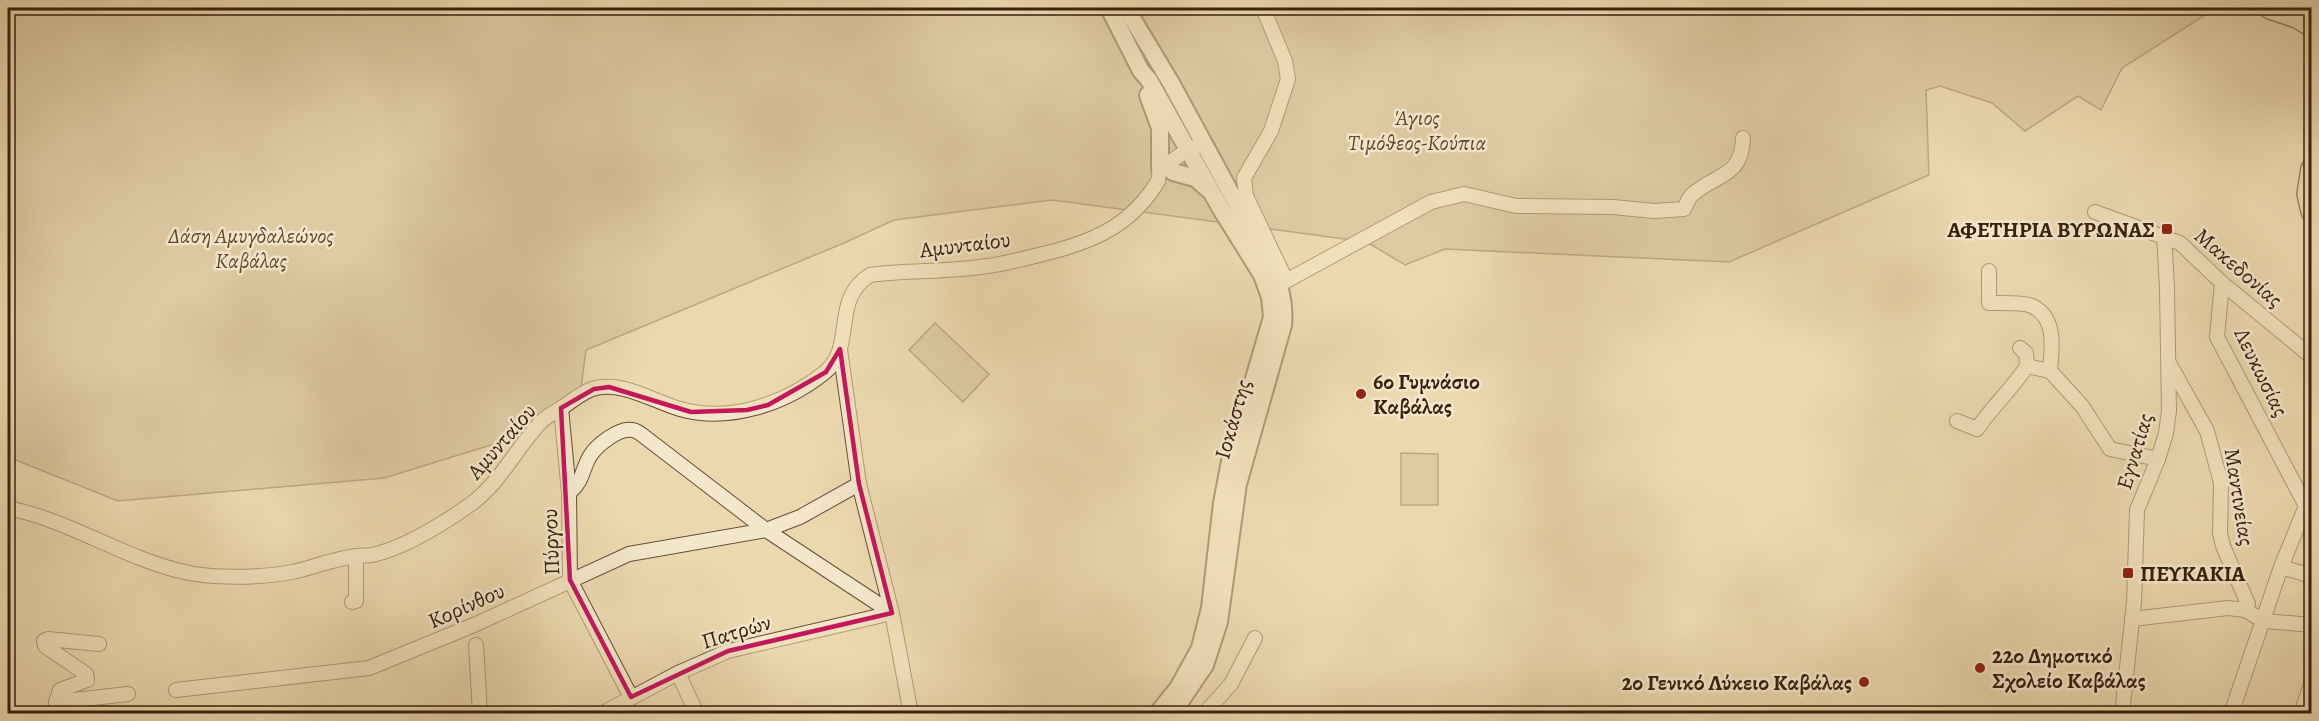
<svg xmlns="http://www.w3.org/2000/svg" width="2319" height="721" font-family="Alegreya,serif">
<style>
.green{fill:#cdb994;stroke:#826d52;stroke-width:1.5}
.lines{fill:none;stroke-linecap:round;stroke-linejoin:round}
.minor-casing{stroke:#644f37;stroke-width:16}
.tertiary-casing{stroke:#644f37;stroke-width:20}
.primary-casing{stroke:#37210f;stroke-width:24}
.minor{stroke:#f3e6cb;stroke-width:14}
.tertiary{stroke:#f3e6cb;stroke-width:16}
.primary{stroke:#ecd8af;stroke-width:21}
.marked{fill:none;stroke:#c2185b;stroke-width:4.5;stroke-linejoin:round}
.poi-dot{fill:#8f2418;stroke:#f3e6cb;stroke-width:2}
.labels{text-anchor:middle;stroke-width:5;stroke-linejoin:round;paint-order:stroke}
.park-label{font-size:22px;font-style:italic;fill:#5c4730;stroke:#f3e6cb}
.poi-label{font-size:22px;font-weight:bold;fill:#37210f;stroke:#f3e6cb;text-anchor:start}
.street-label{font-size:22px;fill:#37210f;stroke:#f3e6cb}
</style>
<rect width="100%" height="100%" fill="#ecd8af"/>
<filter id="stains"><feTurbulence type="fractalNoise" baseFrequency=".00333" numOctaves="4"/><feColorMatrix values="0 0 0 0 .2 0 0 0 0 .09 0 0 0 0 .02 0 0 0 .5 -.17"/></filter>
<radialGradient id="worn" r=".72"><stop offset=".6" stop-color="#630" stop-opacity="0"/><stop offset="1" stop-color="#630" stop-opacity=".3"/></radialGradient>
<g class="green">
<path d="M 8,8 L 2216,8 L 2122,68 L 2101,110 L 2078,96 L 2025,131 L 1992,103 L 1940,86 L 1926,90 L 1929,175 L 1729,262 L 1445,249 L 1405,265 L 1367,242 L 1052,200 L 894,220 L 844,243 L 586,350 L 580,395 L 533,432 L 384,478 L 118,501 L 8,457 Z"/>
<path d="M 935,323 L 989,374 L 963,402 L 909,350 Z"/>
<path d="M 1401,453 L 1438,454 L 1438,505 L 1401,505 Z"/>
</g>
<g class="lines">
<defs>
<g id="minor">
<path d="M 1263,8 L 1285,61 L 1288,79 L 1271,131 L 1244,178 L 1246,196 L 1285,278"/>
<path d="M 1159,175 L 1160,169 L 1189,149 L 1204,144"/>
<path d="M 2095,212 L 2180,243 L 2222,283 L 2312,357"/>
<path d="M 1989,271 L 1989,303 C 1999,303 2024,302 2032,306 C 2057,318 2052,348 2050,371 L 2027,366"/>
<path d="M 1286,281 L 1431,202 L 1464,194 L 1516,206 L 1613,207 L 1654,211 L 1684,209 C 1687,204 1688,198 1693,194 C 1715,174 1742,178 1743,138"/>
<path d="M 2222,283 L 2217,337 L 2306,506"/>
<path d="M 2169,363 L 2207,431 L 2221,483 L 2220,533 L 2223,546 L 2248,604 L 2245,610"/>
<path d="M 2050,371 L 2082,406 L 2110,449 L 2158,459"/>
<path d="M 561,408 L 569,493 L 570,580 L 631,697"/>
<path d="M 1957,421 L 1977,429 C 1992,407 2012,389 2027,366 L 2026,353 L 2020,348"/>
<path d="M 569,493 C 584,480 581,471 590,456 C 596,446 619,427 632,430 C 635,430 638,432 641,434 L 766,530 L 800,517 L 859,484 L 840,349"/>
<path d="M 8,508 C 68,520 120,556 180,571 C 211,579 260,578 292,572 C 313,568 335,558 357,556 C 362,555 367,556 372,555 C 405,548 444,523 471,504 C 501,482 516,448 541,422 C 548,415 557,411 566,405 C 574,399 582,393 592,389 C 622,380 652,401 680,409 C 729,423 785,404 824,373 C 857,347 830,300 870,275 C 909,270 949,272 988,266 C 1009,263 1030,257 1051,252 C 1097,240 1132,224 1158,181"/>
<path d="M 2281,567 L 2312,576"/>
<path d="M 352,602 L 356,601 L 356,556"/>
<path d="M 2132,619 L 2228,608 L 2245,610 L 2264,621 L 2312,625"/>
<path d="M 476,645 L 480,714"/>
<path d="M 678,673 L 697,714"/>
<path d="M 176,690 L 369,668 L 474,625 L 629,554 L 766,530 L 892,613 L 911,714"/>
<path d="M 56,702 L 128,694"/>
<path d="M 57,714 L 56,702 L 60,690 L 87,680 L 86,674 L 45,646 L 44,641 L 48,639 L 99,644"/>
<path d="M 601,714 L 678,673 L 728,651 L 892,613 L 859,484"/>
<path d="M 1204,714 L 1231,684 L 1255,638"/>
<path d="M 2122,714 L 2134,602 L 2137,510 L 2158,459 L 2166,433 L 2169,411 L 2167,287 L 2164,235"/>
<path d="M 2231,714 L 2281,567 L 2306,506"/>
<path d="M 2301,714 L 2312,681"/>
</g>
<g id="tertiary">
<path d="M 1109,8 L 1141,71 L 1149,80 L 1221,209 L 1262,275 L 1270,297 L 1272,317 L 1230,461 L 1222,503 L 1210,608 L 1200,648 L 1178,688 L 1157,714"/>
<path d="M 1126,8 L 1171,83 L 1272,269 C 1281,287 1285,305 1283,325 L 1238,484 L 1219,622 L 1205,665 L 1180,702"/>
<path d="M 1148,95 L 1160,128 L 1160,169"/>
<path d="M 1173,172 L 1195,178 L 1209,190"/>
</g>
<g id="primary">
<path d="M 2270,8 L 2297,17 L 2312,26"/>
<path d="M 2312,169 L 2308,194 L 2312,211"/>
</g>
</defs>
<use href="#minor" class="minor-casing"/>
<use href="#tertiary" class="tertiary-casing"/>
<use href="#primary" class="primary-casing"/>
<use href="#minor" class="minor"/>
<use href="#tertiary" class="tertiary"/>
<use href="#primary" class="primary"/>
</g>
<path d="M0 0H2319V721H0ZM 840,349 L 859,484 L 892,613 L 728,651 L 631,697 L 570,580 L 561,408 L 594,389 L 609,387 L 691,412 L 747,410 L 768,405 L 826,372 Z" fill="#ecd8af" fill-opacity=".55" fill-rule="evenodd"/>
<path class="marked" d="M 840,349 L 859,484 L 892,613 L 728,651 L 631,697 L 570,580 L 561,408 L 594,389 L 609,387 L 691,412 L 747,410 L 768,405 L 826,372 Z"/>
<g class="poi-dot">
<rect x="2161" y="223" width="12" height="12" rx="3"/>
<circle cx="1361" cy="394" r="6"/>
<rect x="2122" y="567" width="12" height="12" rx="3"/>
<circle cx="1980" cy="668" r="6"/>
<circle cx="1864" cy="682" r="6"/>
</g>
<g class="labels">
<g class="park-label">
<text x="1417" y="125">'Αγιος<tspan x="1417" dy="25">Τιμόθεος-Κούπια</tspan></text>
<text x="251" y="243">Δάση Αμυγδαλεώνος<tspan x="251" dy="25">Καβάλας</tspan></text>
</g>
<g class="poi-label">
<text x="2155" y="237" text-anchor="end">ΑΦΕΤΗΡΙΑ ΒΥΡΩΝΑΣ</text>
<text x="1373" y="389">6ο Γυμνάσιο<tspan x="1373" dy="25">Καβάλας</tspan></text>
<text x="2140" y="581">ΠΕΥΚΑΚΙΑ</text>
<text x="1992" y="663">22ο Δημοτικό<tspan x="1992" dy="25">Σχολείο Καβάλας</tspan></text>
<text x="1852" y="690" text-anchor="end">2ο Γενικό Λύκειο Καβάλας</text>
</g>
<g class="street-label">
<text transform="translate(965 244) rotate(-7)" y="8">Αμυνταίου</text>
<text transform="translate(2239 267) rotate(41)" y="8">Μακεδονίας</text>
<text transform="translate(2262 372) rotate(64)" y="8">Λευκωσίας</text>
<text transform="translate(1232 419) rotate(-74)" y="8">Ιοκάστης</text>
<text transform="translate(501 441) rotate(-49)" y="8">Αμυνταίου</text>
<text transform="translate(2134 451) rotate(-73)" y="8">Εγνατίας</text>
<text transform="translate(2240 497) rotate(81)" y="8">Μαντινείας</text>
<text transform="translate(550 542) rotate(-92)" y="8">Πύργου</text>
<text transform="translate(466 605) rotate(-24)" y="8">Κορίνθου</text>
<text transform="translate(736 631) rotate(-17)" y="8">Πατρών</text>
</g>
</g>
<rect width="2319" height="721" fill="none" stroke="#ecd8af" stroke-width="30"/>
<rect x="9" y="9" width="2301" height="703" fill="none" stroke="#37210f" stroke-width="3"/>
<rect x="15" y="15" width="2289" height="691" fill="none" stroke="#37210f" stroke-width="1.5"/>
<rect width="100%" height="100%" filter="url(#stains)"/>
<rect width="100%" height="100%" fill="url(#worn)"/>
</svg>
